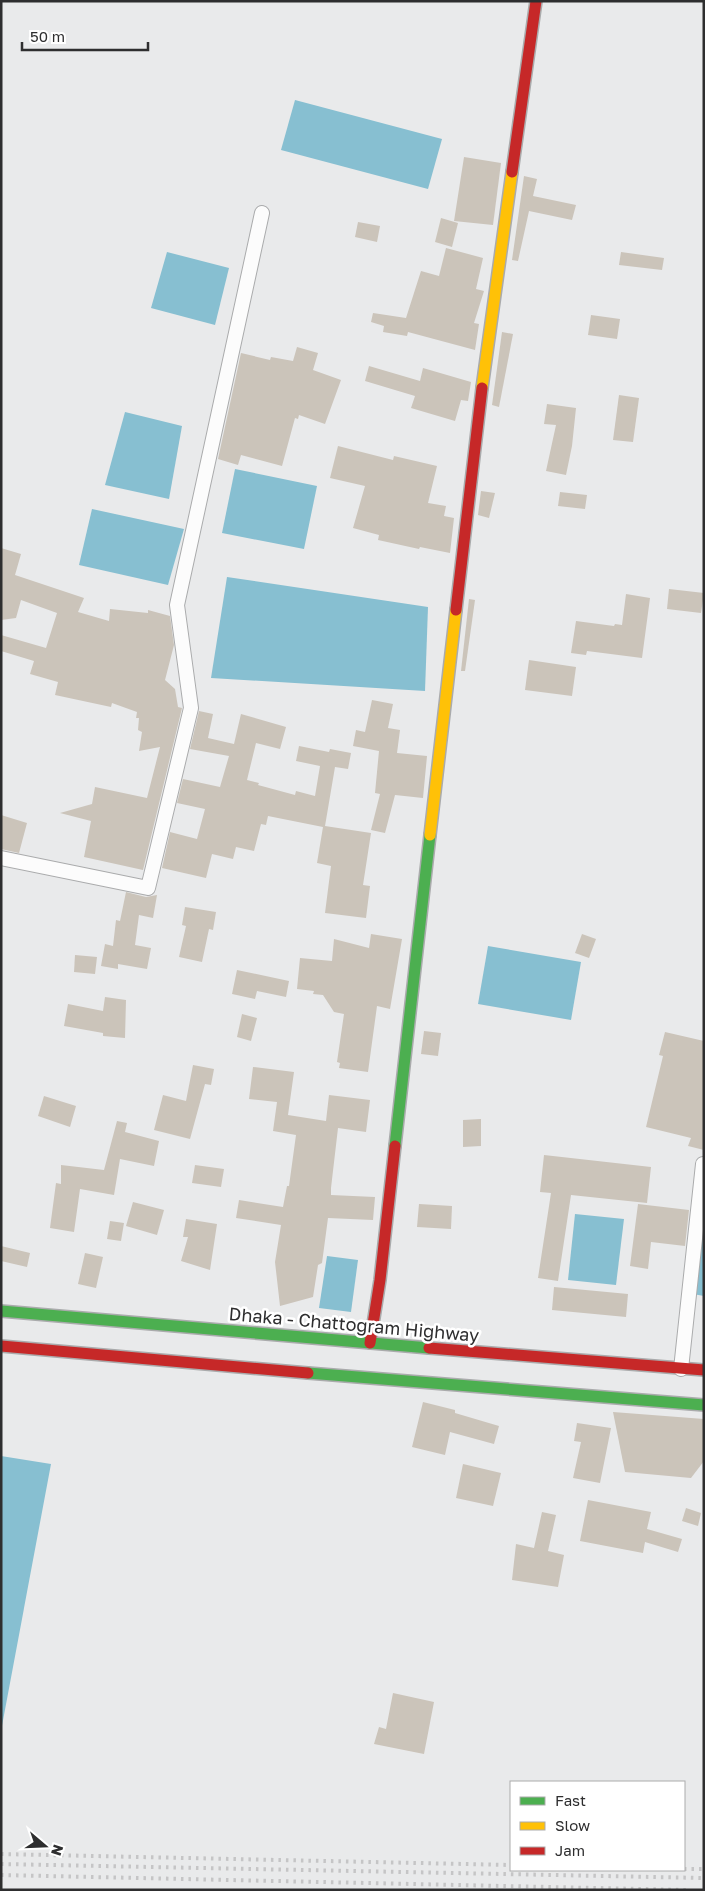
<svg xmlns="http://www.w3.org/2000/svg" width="705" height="1891" font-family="'Golos Text',sans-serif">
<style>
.water{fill:#87bfd1}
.building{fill:#cbc4ba}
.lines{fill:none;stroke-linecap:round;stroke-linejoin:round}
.street-casing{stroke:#aaabac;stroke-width:16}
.fast-casing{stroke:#aaabac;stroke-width:14}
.slow-casing{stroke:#aaabac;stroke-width:14}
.jam-casing{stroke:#aaabac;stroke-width:14}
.street{stroke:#fcfcfc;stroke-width:14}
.fast{stroke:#4caf50;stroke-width:11}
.slow{stroke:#ffc107;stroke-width:11}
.jam{stroke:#c62828;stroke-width:11}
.rail{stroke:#c5c5c6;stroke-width:4;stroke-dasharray:2.5 5;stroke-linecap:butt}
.labels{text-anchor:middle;stroke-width:5;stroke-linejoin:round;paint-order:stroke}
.street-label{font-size:18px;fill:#2e2e2f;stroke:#fff}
</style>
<rect width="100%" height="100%" fill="#e9eaeb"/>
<g class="water">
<path d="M 295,100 L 442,139 L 428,189 L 281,150 Z"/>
<path d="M 167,252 L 229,268 L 215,325 L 151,308 Z"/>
<path d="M 125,412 L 182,426 L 169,499 L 105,485 Z"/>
<path d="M 235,469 L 317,486 L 304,549 L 222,533 Z"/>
<path d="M 92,509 L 184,529 L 168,585 L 79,565 Z"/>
<path d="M 227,577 L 428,607 L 425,691 L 211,678 Z"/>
<path d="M 488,946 L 581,962 L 571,1020 L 478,1004 Z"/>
<path d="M 704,1207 L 704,1296 L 693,1294 Z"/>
<path d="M 575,1214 L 624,1219 L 616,1285 L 568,1280 Z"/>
<path d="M 327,1256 L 358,1260 L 351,1312 L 319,1308 Z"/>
<path d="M 1,1456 L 51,1464 L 1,1731 Z"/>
</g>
<g class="building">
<path d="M 464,157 L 501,163 L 493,225 L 454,221 Z"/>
<path d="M 524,176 L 537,179 L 533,196 L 576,205 L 572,220 L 529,211 L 518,261 L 512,260 Z"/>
<path d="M 441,218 L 458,223 L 452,247 L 435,242 Z"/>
<path d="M 358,222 L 380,226 L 377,242 L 355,237 Z"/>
<path d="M 446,248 L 483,258 L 476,289 L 484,291 L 474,323 L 479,324 L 475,350 L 408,332 L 407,336 L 383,332 L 384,326 L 371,322 L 373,313 L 406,318 L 421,271 L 439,276 Z"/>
<path d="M 621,252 L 664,258 L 662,270 L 619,265 Z"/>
<path d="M 591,315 L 620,319 L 617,339 L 588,335 Z"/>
<path d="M 502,332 L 513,334 L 499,407 L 492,405 Z"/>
<path d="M 297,347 L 318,353 L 313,370 L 341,380 L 325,424 L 299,415 L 298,419 L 295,418 L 282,466 L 241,455 L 238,465 L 218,459 L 241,353 L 270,360 L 271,357 L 293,361 Z"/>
<path d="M 369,366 L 420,381 L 423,368 L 471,382 L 468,401 L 461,400 L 455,421 L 411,408 L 415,396 L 365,381 Z"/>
<path d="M 619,395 L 639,398 L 633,442 L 613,440 Z"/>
<path d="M 547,404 L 576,408 L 572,446 L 566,475 L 546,471 L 556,425 L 544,424 Z"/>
<path d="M 338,446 L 393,460 L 394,456 L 437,466 L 428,503 L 446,506 L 444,516 L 454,518 L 450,553 L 420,547 L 419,549 L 378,540 L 379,535 L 353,528 L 365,486 L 330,478 Z"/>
<path d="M 481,491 L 495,493 L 489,518 L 478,515 Z"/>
<path d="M 560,492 L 587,495 L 585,509 L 558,506 Z"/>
<path d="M 1,548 L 21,554 L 15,575 L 84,598 L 78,612 L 109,621 L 110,609 L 148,613 L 148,610 L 170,616 L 174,645 L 165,680 L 175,689 L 178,707 L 182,708 L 143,870 L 84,857 L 91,821 L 60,813 L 92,804 L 95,787 L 147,798 L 160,747 L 139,751 L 142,732 L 138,730 L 139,718 L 136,718 L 137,712 L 112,703 L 111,707 L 55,695 L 58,682 L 30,674 L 34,661 L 1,651 L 1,635 L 46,648 L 57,613 L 21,600 L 16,618 L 1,620 Z"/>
<path d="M 669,589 L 704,593 L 701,613 L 667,609 Z"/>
<path d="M 626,594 L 650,598 L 642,658 L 587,651 L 586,655 L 571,653 L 576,621 L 614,626 L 615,624 L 622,625 Z"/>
<path d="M 469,599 L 475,600 L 465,671 L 461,671 Z"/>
<path d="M 529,660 L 576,667 L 572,696 L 525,690 Z"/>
<path d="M 372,700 L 393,704 L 388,728 L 400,730 L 397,753 L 427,756 L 423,798 L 395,795 L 385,833 L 371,830 L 380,794 L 375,793 L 379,751 L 353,746 L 356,730 L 365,732 Z"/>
<path d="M 199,711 L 213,714 L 208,738 L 234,744 L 241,714 L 286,727 L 280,749 L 256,743 L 247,780 L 259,783 L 258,785 L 295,795 L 296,791 L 315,796 L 320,766 L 296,761 L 299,746 L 329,752 L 330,749 L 351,753 L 348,769 L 335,767 L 325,826 L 371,833 L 363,885 L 370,886 L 366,918 L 325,913 L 331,866 L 317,863 L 323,827 L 268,816 L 266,825 L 261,824 L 254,851 L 236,847 L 233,859 L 212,854 L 206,878 L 162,868 L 170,832 L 197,839 L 205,809 L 177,803 L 183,779 L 220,787 L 229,756 L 190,749 Z"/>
<path d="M 1,815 L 27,823 L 19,853 L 1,849 Z"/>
<path d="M 126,892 L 146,897 L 157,895 L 153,918 L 139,915 L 135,945 L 151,948 L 147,969 L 118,964 L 118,969 L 101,966 L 105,944 L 113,946 L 116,920 L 120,921 Z"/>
<path d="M 185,907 L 216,912 L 213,930 L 209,929 L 202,962 L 179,957 L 186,926 L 182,925 Z"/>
<path d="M 371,934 L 402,939 L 390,1009 L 377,1006 L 368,1072 L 339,1068 L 340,1063 L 337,1062 L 344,1014 L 334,1012 L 323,995 L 313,994 L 314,991 L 297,989 L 300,958 L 332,961 L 334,939 L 369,948 Z"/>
<path d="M 582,934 L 596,939 L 589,958 L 575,953 Z"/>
<path d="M 75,955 L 97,957 L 95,974 L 74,972 Z"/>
<path d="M 237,970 L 289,981 L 286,997 L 257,991 L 255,999 L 232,994 Z"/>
<path d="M 105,997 L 126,1000 L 125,1038 L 103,1036 L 103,1033 L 64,1026 L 68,1004 L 103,1011 Z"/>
<path d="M 242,1014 L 257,1018 L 251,1041 L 237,1037 Z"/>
<path d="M 424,1031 L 441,1033 L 438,1056 L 421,1054 Z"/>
<path d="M 665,1032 L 704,1041 L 704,1150 L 688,1146 L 691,1138 L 646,1127 L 663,1056 L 659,1055 Z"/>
<path d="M 193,1065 L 214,1069 L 211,1085 L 205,1084 L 190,1139 L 154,1130 L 163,1095 L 186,1101 Z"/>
<path d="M 253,1067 L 294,1072 L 288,1115 L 326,1121 L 329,1095 L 370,1100 L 366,1132 L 338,1128 L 331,1188 L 331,1195 L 375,1197 L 373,1220 L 328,1218 L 322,1263 L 318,1265 L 313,1297 L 280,1306 L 275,1262 L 281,1225 L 236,1218 L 239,1200 L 283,1207 L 287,1186 L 289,1186 L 296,1135 L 273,1131 L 277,1102 L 249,1099 Z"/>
<path d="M 44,1096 L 76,1106 L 70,1127 L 38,1116 Z"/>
<path d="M 481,1119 L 481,1146 L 463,1147 L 463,1120 Z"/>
<path d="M 117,1121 L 127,1123 L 125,1132 L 159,1141 L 154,1166 L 120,1159 L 114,1195 L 80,1189 L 74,1232 L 50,1228 L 56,1183 L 61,1184 L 61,1165 L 104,1170 Z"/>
<path d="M 544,1155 L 651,1167 L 647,1203 L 571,1195 L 558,1281 L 538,1278 L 551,1193 L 540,1192 Z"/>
<path d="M 195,1165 L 224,1169 L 221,1187 L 192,1183 Z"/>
<path d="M 133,1202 L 164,1210 L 157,1235 L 126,1226 Z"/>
<path d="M 419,1204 L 452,1206 L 451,1229 L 417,1227 Z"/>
<path d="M 638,1204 L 689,1210 L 685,1246 L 651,1242 L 648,1269 L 630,1266 Z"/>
<path d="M 186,1219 L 217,1224 L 210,1270 L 181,1261 L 188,1237 L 183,1237 Z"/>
<path d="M 110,1221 L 124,1223 L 121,1241 L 107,1239 Z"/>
<path d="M 1,1246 L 30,1253 L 27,1267 L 1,1261 Z"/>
<path d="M 85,1253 L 103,1257 L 96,1288 L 78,1284 Z"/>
<path d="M 554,1287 L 628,1294 L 626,1317 L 552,1310 Z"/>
<path d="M 423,1402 L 455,1410 L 455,1413 L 499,1426 L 494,1444 L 450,1432 L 445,1455 L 412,1447 Z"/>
<path d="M 613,1412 L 704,1419 L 704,1461 L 691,1478 L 625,1472 Z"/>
<path d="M 577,1423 L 611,1428 L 600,1483 L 573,1478 L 581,1442 L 574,1441 Z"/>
<path d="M 463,1464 L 501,1473 L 493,1506 L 456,1498 Z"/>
<path d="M 588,1500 L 651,1512 L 647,1529 L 682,1539 L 678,1552 L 645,1542 L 643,1553 L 580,1541 Z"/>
<path d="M 686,1508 L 701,1513 L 698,1526 L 682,1521 Z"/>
<path d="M 542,1512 L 556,1515 L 548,1551 L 564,1555 L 558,1587 L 512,1580 L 516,1544 L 534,1548 Z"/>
<path d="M 393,1693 L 434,1702 L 424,1754 L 374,1744 L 379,1727 L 386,1729 Z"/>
</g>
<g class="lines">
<defs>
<g id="street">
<path d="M 1,858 L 148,888 L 191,708 L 177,605 L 262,213"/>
<path d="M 681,1369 L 703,1164"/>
</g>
<g id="fast">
<path d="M 395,1146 L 430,835"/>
<path d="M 1,1311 L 429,1348"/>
<path d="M 308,1373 L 704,1405"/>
</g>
<g id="slow">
<path d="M 482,388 L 512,172"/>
<path d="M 430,835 L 456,610"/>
</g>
<g id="jam">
<path d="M 512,172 L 536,1"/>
<path d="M 456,610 L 482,388"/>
<path d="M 370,1343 L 380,1280 L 395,1146"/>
<path d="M 1,1346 L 308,1373"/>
<path d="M 429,1348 L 704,1370"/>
</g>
</defs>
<use href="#street" class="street-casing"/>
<use href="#fast" class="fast-casing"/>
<use href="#slow" class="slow-casing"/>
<use href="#jam" class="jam-casing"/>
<use href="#street" class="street"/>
<use href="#fast" class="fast"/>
<use href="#slow" class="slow"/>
<use href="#jam" class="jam"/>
<g class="rail">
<path d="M 1,1854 L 511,1865"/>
<path d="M 1,1864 L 704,1878"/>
<path d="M 684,1869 L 704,1869"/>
<path d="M 1,1875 L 687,1890"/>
</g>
</g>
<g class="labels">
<g class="street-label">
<text transform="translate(354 1325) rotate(5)" y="6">Dhaka - Chattogram Highway</text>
</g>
</g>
<rect width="705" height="1891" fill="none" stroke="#2e2e2f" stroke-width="5"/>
<rect x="510" y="1781" width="175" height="90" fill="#ffffff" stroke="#ababac"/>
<rect x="520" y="1797" width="25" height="8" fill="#4caf50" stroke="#ababac"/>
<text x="555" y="1806" font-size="15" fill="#2e2e2f">Fast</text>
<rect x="520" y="1822" width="25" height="8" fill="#ffc107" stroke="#ababac"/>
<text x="555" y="1831" font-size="15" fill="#2e2e2f">Slow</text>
<rect x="520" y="1847" width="25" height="8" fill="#c62828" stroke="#ababac"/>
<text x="555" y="1856" font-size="15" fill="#2e2e2f">Jam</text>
<g transform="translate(45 1846) rotate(109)" stroke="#ffffff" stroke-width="4" paint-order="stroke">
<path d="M0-4L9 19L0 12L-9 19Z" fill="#2e2e2f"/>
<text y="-8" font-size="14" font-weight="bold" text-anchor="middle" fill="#2e2e2f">N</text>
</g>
<path d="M22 42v8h126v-8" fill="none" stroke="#2e2e2f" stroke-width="2.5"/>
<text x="30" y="42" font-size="15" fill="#2e2e2f" stroke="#ffffff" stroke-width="4" paint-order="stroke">50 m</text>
</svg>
